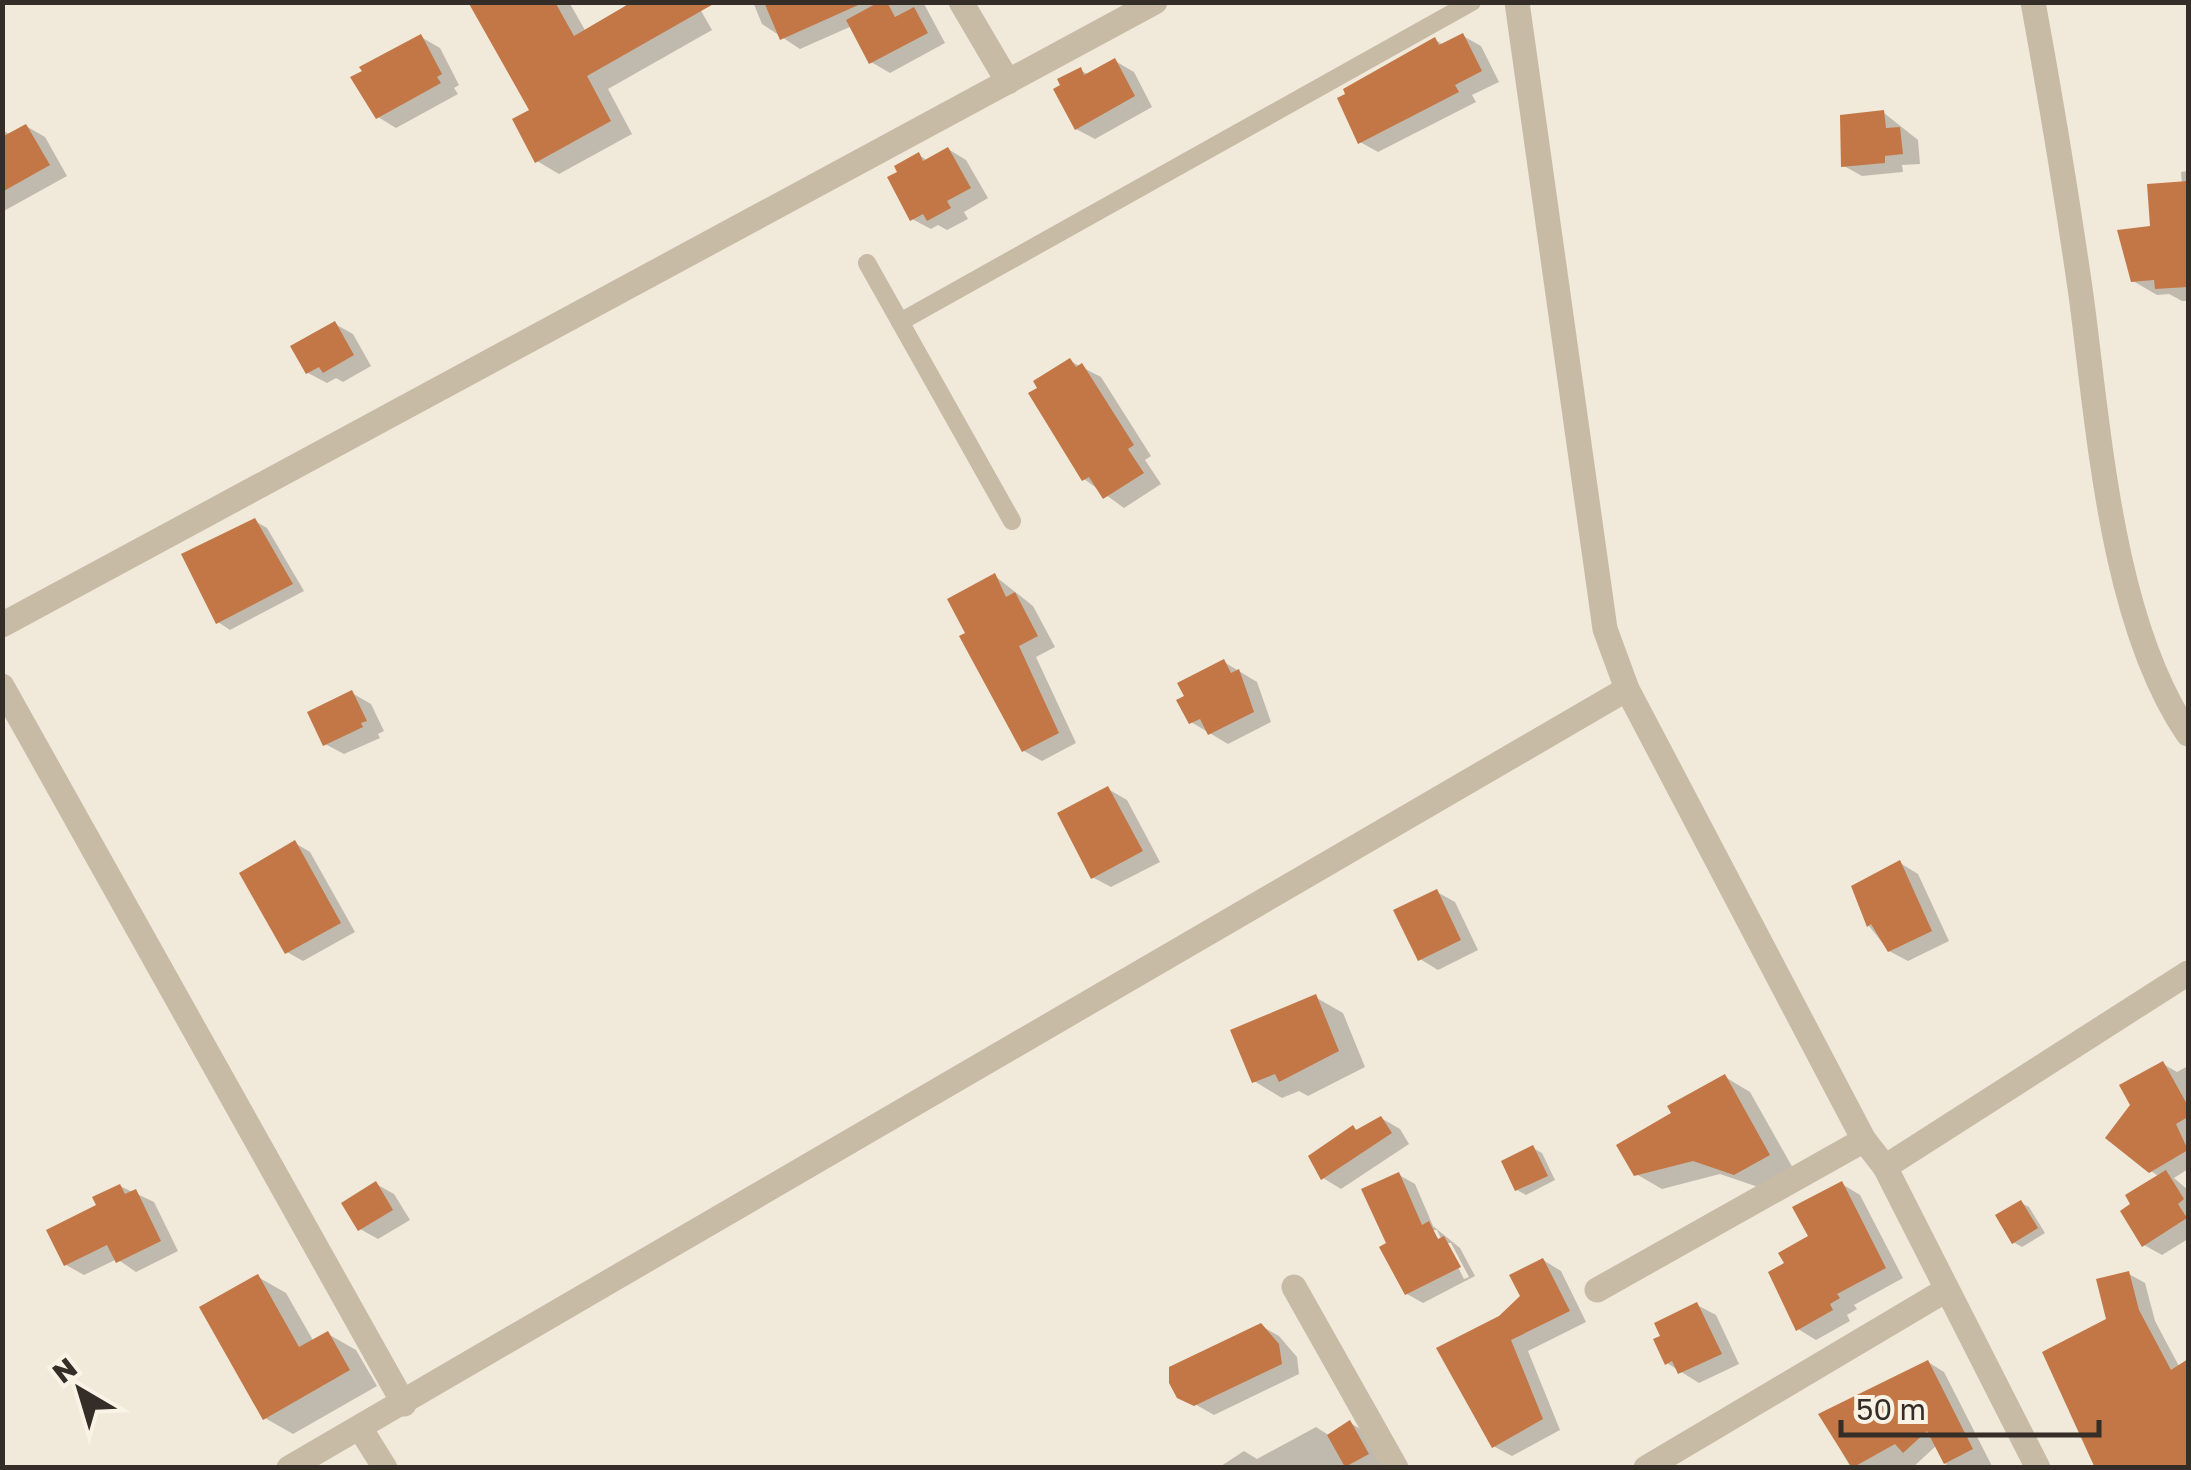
<svg xmlns="http://www.w3.org/2000/svg" width="2191" height="1470" font-family="'Golos Text',sans-serif">
<style>
.shadow{fill:#0003;fill-rule:evenodd}
.building{fill:#c37746}
.lines{fill:none;stroke-linecap:round;stroke-linejoin:round}
.service{stroke:#c8bba6;stroke-width:18}
.minor{stroke:#c8bba6;stroke-width:25}
</style>
<rect width="100%" height="100%" fill="#f1e9da"/>
<g class="shadow">
<path d="M 471,2 L 569,2 L 586,32 L 627,8 L 623,2 L 696,2 L 712,30 L 608,89 L 632,134 L 559,174 L 537,161 L 532,111 Z"/>
<path d="M 753,2 L 923,2 L 945,43 L 890,73 L 871,62 L 852,26 L 800,49 L 762,24 Z"/>
<path d="M 1463,36 L 1481,46 L 1499,82 L 1472,95 L 1476,102 L 1378,152 L 1360,142 L 1435,40 L 1444,45 Z"/>
<path d="M 421,37 L 440,48 L 459,85 L 454,88 L 458,94 L 396,128 L 378,117 Z"/>
<path d="M 1115,61 L 1134,72 L 1152,107 L 1095,139 L 1076,129 L 1080,70 L 1089,75 Z"/>
<path d="M 1884,113 L 1918,140 L 1920,164 L 1902,165 L 1903,172 L 1862,176 L 1844,166 Z"/>
<path d="M 26,126 L 45,137 L 67,176 L 2,212 L 2,130 L 11,135 Z"/>
<path d="M 948,149 L 966,160 L 988,198 L 964,212 L 968,219 L 947,230 L 938,225 L 931,229 L 912,219 L 919,155 L 928,161 Z"/>
<path d="M 2188,171 L 2188,301 L 2182,301 L 2169,294 L 2157,295 L 2133,281 L 2153,228 L 2182,184 L 2181,172 Z"/>
<path d="M 335,324 L 353,334 L 371,366 L 343,382 L 336,378 L 327,383 L 308,373 Z"/>
<path d="M 1070,361 L 1101,377 L 1151,456 L 1145,460 L 1161,484 L 1124,508 L 1084,479 Z"/>
<path d="M 255,521 L 267,528 L 304,591 L 230,630 L 218,622 Z"/>
<path d="M 995,576 L 1033,606 L 1055,647 L 1036,657 L 1076,743 L 1042,761 L 1024,751 Z"/>
<path d="M 1224,662 L 1257,682 L 1271,722 L 1228,744 L 1191,722 Z"/>
<path d="M 352,693 L 371,704 L 384,731 L 378,734 L 380,738 L 344,754 L 325,744 Z"/>
<path d="M 1108,789 L 1127,800 L 1160,862 L 1111,887 L 1092,877 Z"/>
<path d="M 295,843 L 310,852 L 355,932 L 303,961 L 287,952 Z"/>
<path d="M 1900,863 L 1918,874 L 1949,941 L 1908,961 L 1889,951 L 1869,926 L 1854,887 Z"/>
<path d="M 1437,892 L 1455,902 L 1478,950 L 1438,970 L 1420,959 Z"/>
<path d="M 1315,997 L 1343,1013 L 1365,1067 L 1308,1096 L 1299,1091 L 1282,1098 L 1254,1081 Z"/>
<path d="M 2163,1064 L 2177,1072 L 2188,1066 L 2188,1169 L 2174,1178 L 2188,1190 L 2188,1239 L 2162,1255 L 2144,1245 L 2160,1177 L 2151,1171 Z"/>
<path d="M 1725,1077 L 1750,1092 L 1794,1170 L 1761,1188 L 1720,1174 L 1662,1189 L 1636,1174 L 1674,1114 Z"/>
<path d="M 1381,1118 L 1400,1129 L 1409,1144 L 1341,1189 L 1323,1178 L 1354,1128 L 1358,1131 Z"/>
<path d="M 1533,1148 L 1542,1153 L 1555,1180 L 1526,1195 L 1517,1190 Z"/>
<path d="M 1399,1175 L 1415,1184 L 1433,1226 L 1460,1248 L 1475,1276 L 1423,1303 L 1407,1294 L 1390,1244 ZM 1431,1230 L 1437,1230 L 1446,1249 ZM 1446,1243 L 1451,1243 L 1469,1277 L 1464,1279 Z"/>
<path d="M 376,1184 L 394,1194 L 410,1220 L 378,1239 L 360,1229 Z"/>
<path d="M 1842,1184 L 1860,1195 L 1903,1278 L 1854,1305 L 1857,1309 L 1847,1315 L 1850,1321 L 1816,1340 L 1798,1329 L 1811,1237 Z"/>
<path d="M 120,1186 L 154,1202 L 178,1251 L 136,1272 L 117,1259 L 84,1275 L 66,1265 L 100,1206 Z"/>
<path d="M 2021,1203 L 2029,1207 L 2045,1233 L 2022,1247 L 2013,1242 Z"/>
<path d="M 1543,1260 L 1561,1271 L 1586,1322 L 1528,1351 L 1560,1430 L 1512,1456 L 1493,1446 L 1500,1319 L 1523,1296 Z"/>
<path d="M 2129,1274 L 2145,1283 L 2155,1321 L 2180,1368 L 2188,1362 L 2188,1468 L 2099,1468 L 2109,1320 Z"/>
<path d="M 258,1277 L 286,1293 L 314,1342 L 328,1334 L 356,1350 L 377,1386 L 293,1434 L 265,1418 Z"/>
<path d="M 1697,1305 L 1716,1315 L 1739,1364 L 1699,1383 L 1667,1363 Z"/>
<path d="M 1261,1326 L 1279,1336 L 1297,1357 L 1299,1374 L 1214,1415 L 1193,1403 Z"/>
<path d="M 1928,1362 L 1944,1372 L 1993,1468 L 1948,1468 L 1937,1445 L 1912,1468 L 1851,1468 L 1821,1415 Z"/>
<path d="M 1350,1423 L 1366,1432 L 1383,1463 L 1374,1468 L 1218,1468 L 1244,1451 L 1257,1459 L 1316,1427 L 1330,1436 Z"/>
</g>
<g class="building">
<path d="M 468,2 L 555,2 L 574,36 L 632,2 L 717,2 L 587,76 L 611,121 L 535,163 L 512,119 L 529,110 Z"/>
<path d="M 764,2 L 865,2 L 780,40 Z"/>
<path d="M 879,2 L 887,2 L 895,17 L 914,7 L 928,33 L 869,64 L 846,20 Z"/>
<path d="M 1463,33 L 1482,71 L 1455,85 L 1459,92 L 1358,144 L 1337,98 L 1345,94 L 1343,89 L 1435,37 L 1439,45 Z"/>
<path d="M 421,34 L 442,74 L 437,77 L 441,83 L 376,119 L 350,77 L 362,71 L 359,67 Z"/>
<path d="M 1115,58 L 1135,96 L 1075,130 L 1053,89 L 1060,85 L 1057,79 L 1081,67 L 1084,75 Z"/>
<path d="M 1884,110 L 1886,128 L 1900,127 L 1903,154 L 1885,156 L 1885,163 L 1841,167 L 1840,115 Z"/>
<path d="M 26,124 L 50,165 L 2,192 L 2,137 Z"/>
<path d="M 948,147 L 971,188 L 947,201 L 951,208 L 927,221 L 923,214 L 910,221 L 887,177 L 897,172 L 894,166 L 919,152 L 923,161 Z"/>
<path d="M 2188,181 L 2188,287 L 2155,289 L 2154,280 L 2131,282 L 2117,230 L 2150,226 L 2147,184 Z"/>
<path d="M 335,321 L 354,355 L 323,373 L 319,367 L 306,374 L 290,346 Z"/>
<path d="M 1070,358 L 1076,367 L 1082,363 L 1134,445 L 1128,449 L 1144,473 L 1103,499 L 1089,477 L 1082,481 L 1028,393 L 1037,388 L 1033,381 Z"/>
<path d="M 255,518 L 293,584 L 216,624 L 181,554 Z"/>
<path d="M 995,573 L 1006,597 L 1015,592 L 1038,636 L 1019,646 L 1059,733 L 1022,752 L 959,636 L 965,633 L 947,599 Z"/>
<path d="M 1224,659 L 1231,673 L 1239,669 L 1254,712 L 1208,735 L 1200,719 L 1189,724 L 1176,700 L 1184,696 L 1177,683 Z"/>
<path d="M 352,690 L 367,721 L 361,723 L 363,727 L 323,746 L 307,712 Z"/>
<path d="M 1108,786 L 1143,851 L 1091,879 L 1057,813 Z"/>
<path d="M 295,840 L 341,923 L 285,954 L 239,873 Z"/>
<path d="M 1900,860 L 1932,931 L 1888,952 L 1871,924 L 1867,927 L 1851,886 Z"/>
<path d="M 1437,889 L 1461,940 L 1418,961 L 1393,910 Z"/>
<path d="M 1316,994 L 1339,1051 L 1279,1082 L 1275,1074 L 1252,1083 L 1230,1030 Z"/>
<path d="M 2163,1061 L 2188,1106 L 2188,1117 L 2176,1124 L 2188,1150 L 2149,1173 L 2105,1138 L 2130,1105 L 2119,1085 Z"/>
<path d="M 1725,1074 L 1770,1155 L 1734,1175 L 1693,1161 L 1634,1176 L 1616,1145 L 1671,1113 L 1667,1106 Z"/>
<path d="M 1381,1116 L 1392,1133 L 1321,1180 L 1308,1156 L 1353,1125 L 1356,1130 Z"/>
<path d="M 1533,1145 L 1548,1176 L 1515,1191 L 1501,1161 Z"/>
<path d="M 2166,1170 L 2184,1199 L 2178,1204 L 2187,1218 L 2142,1247 L 2120,1211 L 2130,1204 L 2125,1195 Z"/>
<path d="M 1399,1172 L 1422,1225 L 1429,1221 L 1438,1239 L 1444,1236 L 1461,1267 L 1405,1295 L 1379,1247 L 1386,1243 L 1361,1189 Z"/>
<path d="M 376,1181 L 393,1210 L 358,1231 L 341,1203 Z"/>
<path d="M 1842,1181 L 1886,1268 L 1837,1294 L 1840,1298 L 1830,1304 L 1833,1310 L 1796,1331 L 1768,1272 L 1784,1263 L 1778,1253 L 1808,1236 L 1792,1207 Z"/>
<path d="M 120,1184 L 125,1194 L 136,1189 L 161,1241 L 116,1263 L 107,1245 L 64,1266 L 46,1230 L 96,1205 L 92,1197 Z"/>
<path d="M 2021,1200 L 2038,1228 L 2012,1244 L 1995,1215 Z"/>
<path d="M 1543,1258 L 1570,1311 L 1511,1340 L 1543,1419 L 1492,1448 L 1436,1348 L 1499,1316 L 1520,1296 L 1509,1275 Z"/>
<path d="M 2129,1271 L 2139,1310 L 2171,1370 L 2188,1359 L 2188,1468 L 2095,1468 L 2042,1352 L 2106,1319 L 2096,1279 Z"/>
<path d="M 258,1274 L 299,1347 L 328,1331 L 350,1370 L 263,1420 L 199,1307 Z"/>
<path d="M 1697,1302 L 1722,1354 L 1678,1374 L 1672,1361 L 1665,1365 L 1653,1339 L 1660,1336 L 1654,1323 Z"/>
<path d="M 1261,1323 L 1279,1344 L 1282,1364 L 1194,1406 L 1177,1398 L 1169,1383 L 1169,1367 Z"/>
<path d="M 1928,1360 L 1973,1449 L 1944,1464 L 1927,1431 L 1903,1453 L 1895,1444 L 1852,1468 L 1818,1414 Z"/>
<path d="M 1350,1420 L 1369,1454 L 1345,1467 L 1327,1435 Z"/>
</g>
<g class="lines">
<g class="service">
<path d="M 867,263 L 1012,521"/>
<path d="M 900,322 L 1472,2"/>
</g>
<g class="minor">
<path d="M 961,2 L 1008,82"/>
<path d="M 1517,2 L 1605,629 L 1627,689 L 1864,1140 L 1885,1167 L 2038,1468"/>
<path d="M 2033,2 C 2051,100 2067,197 2081,295 C 2099,430 2111,621 2188,734"/>
<path d="M 2,625 L 1155,2"/>
<path d="M 2,686 L 404,1404"/>
<path d="M 1885,1167 L 2188,973"/>
<path d="M 1294,1287 L 1396,1468"/>
<path d="M 1597,1290 L 1864,1140"/>
<path d="M 360,1428 L 385,1468"/>
<path d="M 289,1468 L 1627,689"/>
<path d="M 1646,1468 L 1946,1290"/>
</g>
</g>
<rect width="2191" height="1470" fill="none" stroke="#352d27" stroke-width="10"/>
<g transform="translate(80 1390) rotate(322)" stroke="#f9f3e6" stroke-width="8" paint-order="stroke">
<path d="M0-8L18 38L0 25L-18 38Z" fill="#352d27"/>
<text y="-15" font-size="28" font-weight="bold" text-anchor="middle" fill="#352d27">N</text>
</g>
<path d="M1841 1420v15h258v-15" fill="none" stroke="#352d27" stroke-width="5"/>
<text x="1856" y="1420" font-size="30" fill="#352d27" stroke="#f9f3e6" stroke-width="8" paint-order="stroke">50 m</text>
</svg>
